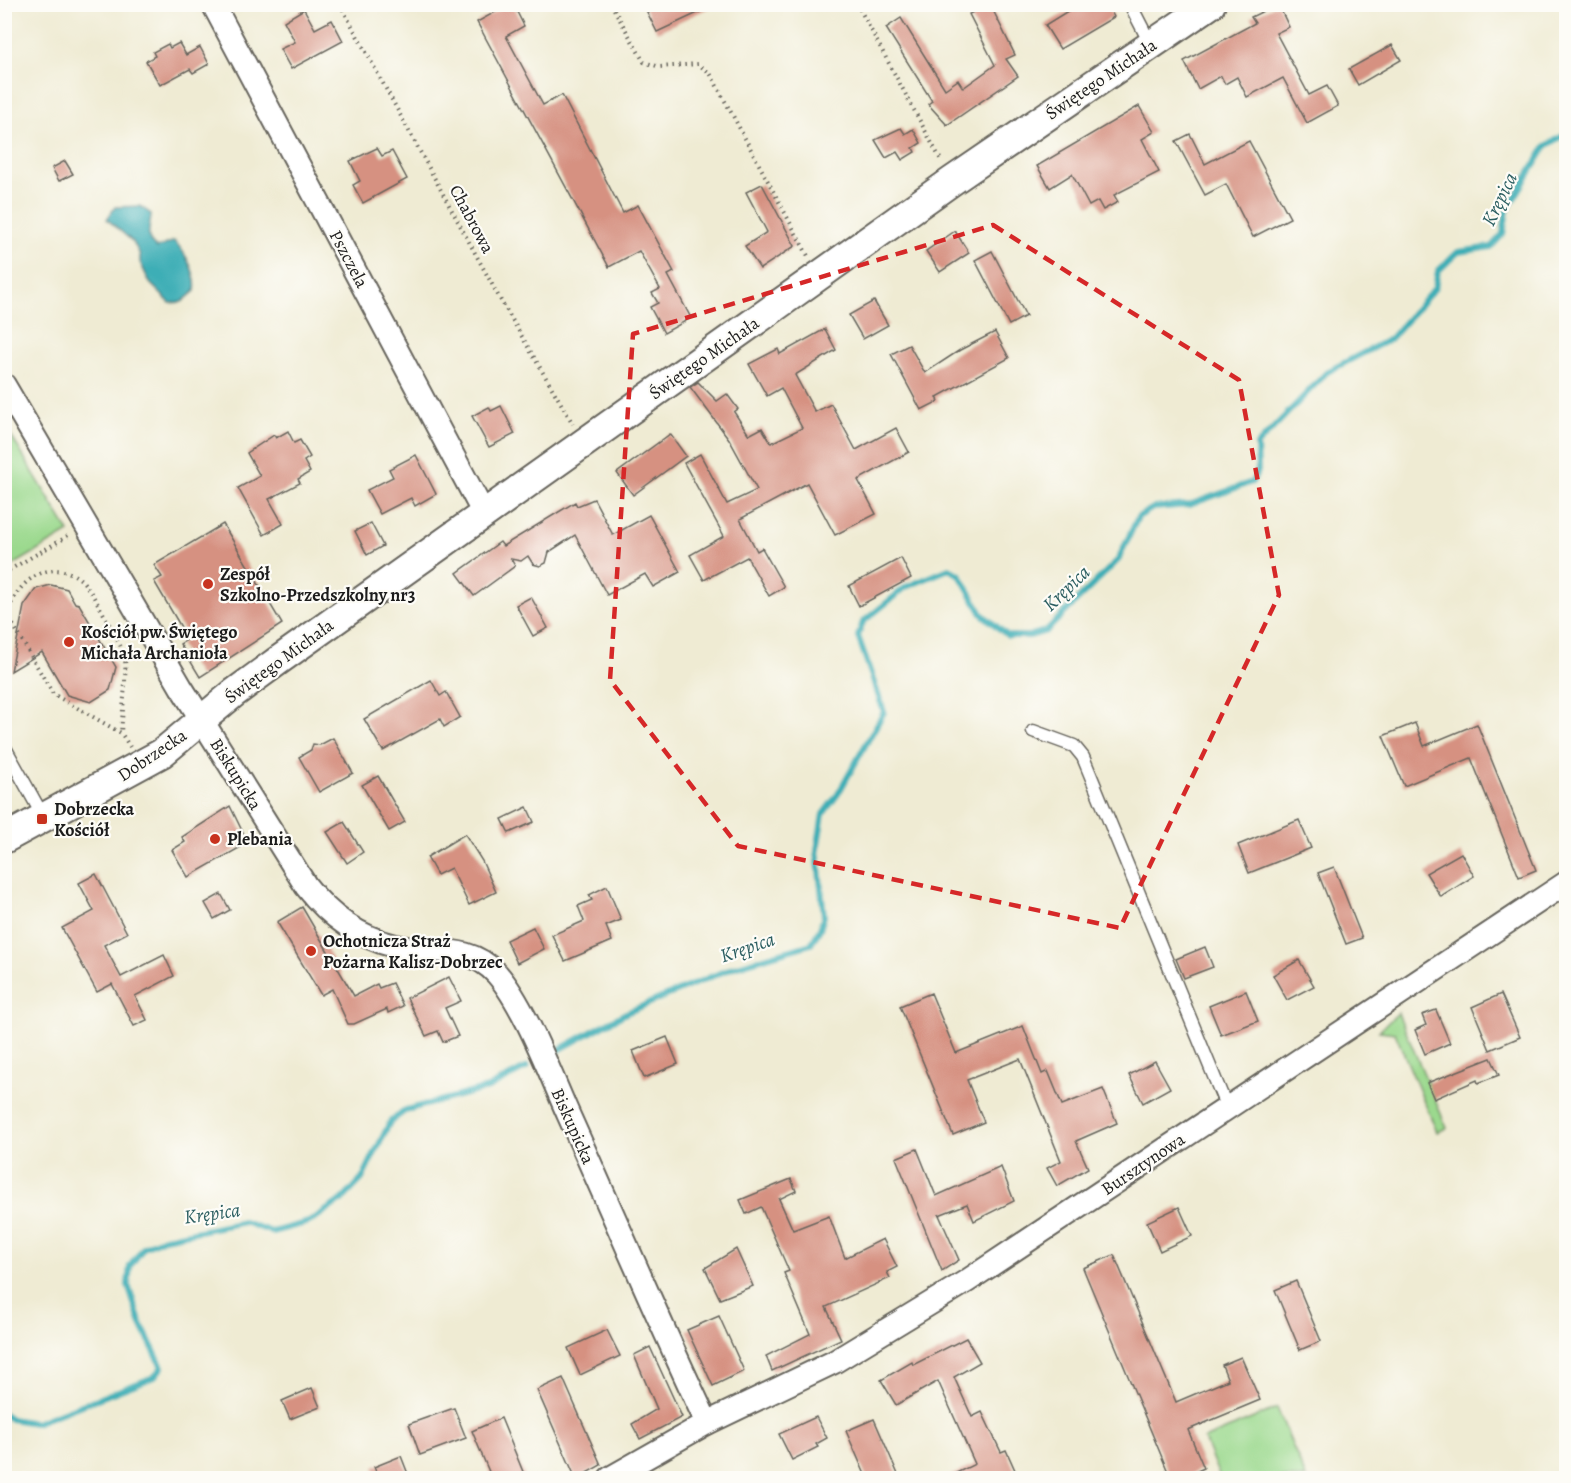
<svg xmlns="http://www.w3.org/2000/svg" width="1571" height="1483" font-family="Alegreya,serif">
<style>
.green{fill:#9bd98e;stroke:#5c7a55;stroke-width:1.5}
.water{fill:#3daeb6;stroke:#2c6569;stroke-width:1.5}
.lines{fill:none;stroke-linecap:round;stroke-linejoin:round}
.stream{stroke:#3daeb6;stroke-width:6}
.building{fill:#d69181}
.service-casing{stroke:#66645c;stroke-width:15}
.minor-casing{stroke:#66645c;stroke-width:26}
.tertiary-casing{stroke:#66645c;stroke-width:32}
.path{stroke:#66645c;stroke-width:4;stroke-dasharray:1.5 4.5;stroke-linecap:butt}
.service{stroke:#fff;stroke-width:12}
.minor{stroke:#fff;stroke-width:22}
.tertiary{stroke:#fff;stroke-width:28}
.marked{fill:none;stroke:#d62828;stroke-width:4.5;stroke-dasharray:12 8;stroke-linejoin:round}
.poi-dot{fill:#c8321e;stroke:#fdfcf7;stroke-width:2}
.labels{text-anchor:middle;stroke-width:4.5;stroke-linejoin:round;paint-order:stroke}
.street-label{font-size:18px;fill:#1c1c1c;stroke:#fdfcf7}
.poi-label{font-size:18px;font-weight:bold;fill:#1c1c1c;stroke:#fdfcf7;text-anchor:start}
.water-label{font-size:20px;font-style:italic;fill:#2b5e61;stroke:#fdfcf7}
</style>
<rect width="100%" height="100%" fill="#fdfcf7"/>
<filter id="ink" filterUnits="userSpaceOnUse"><feTurbulence type="fractalNoise" baseFrequency=".0167" numOctaves="2"/><feDisplacementMap in="SourceGraphic" scale="12" xChannelSelector="R" yChannelSelector="G"/><feConvolveMatrix kernelMatrix="1 2 1 2 8 2 1 2 1" color-interpolation-filters="sRGB"/></filter>
<filter id="wash" filterUnits="userSpaceOnUse"><feTurbulence type="fractalNoise" baseFrequency=".008" numOctaves="4" result="noise"/><feDisplacementMap in="SourceGraphic" scale="24" xChannelSelector="R" yChannelSelector="G"/><feGaussianBlur stdDeviation="1.35" result="paint"/><feColorMatrix in="noise" values="0 0 0 0 0 0 0 0 0 0 0 0 0 0 0 0 0 1.4 0 .05"/><feComposite in="paint" operator="in"/></filter>
<g filter="url(#wash)">
<rect width="100%" height="100%" fill="#efebd3"/>
<g class="green">
<path d="M 4,424 L 69,532 L 5,570 L 4,570 Z"/>
<path d="M 1398,1013 L 1447,1128 L 1437,1132 L 1395,1033 L 1379,1031 Z"/>
<path d="M 1277,1408 L 1306,1478 L 1220,1478 L 1204,1439 Z"/>
</g>
<path class="water" d="M 140,206 L 151,214 C 151,227 143,239 157,248 L 174,241 C 185,251 198,276 195,291 L 182,302 L 170,303 L 150,283 L 140,262 L 140,255 L 133,242 L 107,219 L 115,207 Z"/>
<g class="lines">
<g class="stream">
<path d="M 553,1053 L 626,1013 L 734,967 L 811,944 L 820,929 L 824,916 L 817,850 L 823,814 L 838,794 L 884,712 L 858,636 L 863,622 L 906,587 L 949,569 L 960,575 L 982,614 L 1008,636 L 1029,636 L 1046,631 L 1118,560 L 1138,517 L 1153,508 L 1189,505 L 1252,482 L 1258,471 L 1257,445 L 1327,372 L 1390,339 L 1435,288 L 1438,271 L 1458,252 L 1491,247 L 1503,234 L 1507,210 L 1546,146 L 1566,134"/>
<path d="M 4,1414 L 11,1419 L 35,1423 L 154,1377 L 162,1367 L 140,1322 L 128,1285 L 130,1266 L 144,1247 L 164,1238 L 244,1222 L 272,1232 L 309,1222 L 343,1199 L 362,1179 L 390,1122 L 406,1110 L 488,1088 L 527,1067"/>
</g>
</g>
<g id="blocks">
<g class="building">
<path d="M 510,4 L 513,4 L 524,26 L 506,36 L 543,105 L 562,95 L 623,213 L 638,205 L 674,272 L 668,275 L 691,318 L 664,333 L 650,307 L 658,303 L 652,293 L 660,289 L 639,251 L 609,267 L 477,22 Z"/>
<path d="M 643,4 L 717,4 L 657,32 Z"/>
<path d="M 990,4 L 1015,55 L 1006,59 L 1018,76 L 947,125 L 928,104 L 932,101 L 886,28 L 901,18 L 945,89 L 958,80 L 963,88 L 995,65 L 969,14 Z"/>
<path d="M 1079,4 L 1107,4 L 1114,17 L 1060,49 L 1045,25 Z"/>
<path d="M 1278,4 L 1289,27 L 1276,33 L 1309,95 L 1327,86 L 1338,106 L 1307,123 L 1283,78 L 1247,97 L 1237,77 L 1225,84 L 1221,76 L 1198,89 L 1184,61 L 1255,23 L 1251,17 Z"/>
<path d="M 304,9 L 315,29 L 332,20 L 343,41 L 291,69 L 280,49 L 295,42 L 284,21 Z"/>
<path d="M 179,43 L 186,55 L 200,47 L 209,64 L 193,73 L 190,69 L 160,85 L 146,61 L 155,56 L 153,52 L 168,44 L 170,48 Z"/>
<path d="M 1392,45 L 1401,60 L 1358,85 L 1349,69 Z"/>
<path d="M 1139,106 L 1154,132 L 1142,139 L 1159,172 L 1114,195 L 1118,202 L 1103,210 L 1098,201 L 1089,206 L 1072,174 L 1050,188 L 1037,166 Z"/>
<path d="M 901,128 L 905,134 L 913,129 L 921,143 L 913,148 L 915,152 L 902,160 L 897,152 L 886,158 L 875,140 Z"/>
<path d="M 1190,134 L 1205,164 L 1249,141 L 1290,218 L 1253,237 L 1226,184 L 1205,195 L 1176,141 Z"/>
<path d="M 377,148 L 382,156 L 392,151 L 407,179 L 363,203 L 353,185 L 360,181 L 350,161 Z"/>
<path d="M 65,161 L 73,174 L 59,181 L 52,168 Z"/>
<path d="M 762,184 L 795,246 L 760,269 L 745,246 L 767,232 L 746,192 Z"/>
<path d="M 955,231 L 969,253 L 940,272 L 926,251 Z"/>
<path d="M 992,251 L 1026,316 L 1009,325 L 975,260 Z"/>
<path d="M 874,301 L 888,325 L 863,339 L 849,315 Z"/>
<path d="M 825,329 L 836,350 L 795,375 L 815,412 L 831,404 L 856,450 L 896,428 L 909,452 L 858,480 L 876,514 L 835,535 L 807,483 L 740,519 L 757,551 L 762,548 L 784,587 L 769,596 L 747,557 L 704,580 L 690,555 L 724,536 L 684,463 L 700,454 L 727,504 L 757,490 L 729,439 L 690,387 L 698,382 L 717,401 L 727,394 L 738,409 L 734,412 L 749,435 L 762,428 L 771,443 L 802,428 L 781,388 L 767,396 L 749,364 L 778,349 L 780,354 Z"/>
<path d="M 995,332 L 1009,358 L 937,397 L 939,401 L 921,410 L 891,354 L 909,345 L 925,373 L 960,350 Z"/>
<path d="M 501,406 L 515,434 L 489,447 L 472,416 L 489,407 L 491,411 Z"/>
<path d="M 288,431 L 294,443 L 300,440 L 310,457 L 304,461 L 310,472 L 298,479 L 300,483 L 269,499 L 283,524 L 264,535 L 238,488 L 260,476 L 247,453 L 274,435 L 276,438 Z"/>
<path d="M 670,434 L 686,456 L 633,495 L 617,473 Z"/>
<path d="M 416,455 L 436,494 L 415,506 L 411,498 L 380,514 L 367,490 L 393,477 L 389,469 Z"/>
<path d="M 594,499 L 613,535 L 649,515 L 680,572 L 653,587 L 645,574 L 607,595 L 575,535 L 549,552 L 546,563 L 540,566 L 533,564 L 528,556 L 521,561 L 511,559 L 515,566 L 474,596 L 457,573 L 500,542 L 503,546 L 575,502 L 577,506 Z"/>
<path d="M 371,523 L 383,546 L 367,555 L 355,531 Z"/>
<path d="M 223,524 L 282,624 L 200,677 L 180,644 L 188,639 L 154,581 L 162,577 L 154,565 Z"/>
<path d="M 901,558 L 911,578 L 859,606 L 849,586 Z"/>
<path d="M 51,585 L 67,589 L 75,603 L 79,604 L 116,667 L 110,690 L 91,702 L 67,695 L 42,652 L 11,671 L 24,606 L 36,589 Z"/>
<path d="M 531,597 L 548,628 L 533,636 L 516,605 Z"/>
<path d="M 431,680 L 440,696 L 446,692 L 460,717 L 444,727 L 440,719 L 383,751 L 364,719 Z"/>
<path d="M 1415,723 L 1424,746 L 1477,724 L 1536,870 L 1519,877 L 1471,758 L 1404,786 L 1383,736 Z"/>
<path d="M 333,738 L 353,773 L 319,792 L 299,757 L 311,750 L 313,744 L 320,745 Z"/>
<path d="M 378,776 L 405,822 L 389,831 L 362,785 Z"/>
<path d="M 230,806 L 248,843 L 188,877 L 172,850 L 185,842 L 182,837 Z"/>
<path d="M 527,807 L 534,822 L 509,833 L 502,819 Z"/>
<path d="M 1299,820 L 1311,848 L 1249,873 L 1238,845 Z"/>
<path d="M 344,822 L 363,852 L 347,863 L 327,832 Z"/>
<path d="M 465,834 L 482,861 L 496,892 L 469,905 L 451,868 L 437,875 L 427,857 Z"/>
<path d="M 1461,853 L 1474,876 L 1441,897 L 1426,873 Z"/>
<path d="M 1334,867 L 1362,938 L 1346,944 L 1318,873 Z"/>
<path d="M 96,874 L 127,933 L 104,945 L 121,977 L 164,955 L 174,976 L 135,996 L 147,1020 L 134,1026 L 112,984 L 97,992 L 62,928 L 94,911 L 79,883 Z"/>
<path d="M 607,886 L 621,920 L 606,926 L 612,941 L 565,961 L 552,935 L 584,921 L 578,906 L 592,900 L 589,895 Z"/>
<path d="M 221,894 L 230,910 L 214,919 L 205,903 Z"/>
<path d="M 302,907 L 354,996 L 377,984 L 379,988 L 392,983 L 403,1006 L 388,1013 L 387,1009 L 354,1024 L 348,1024 L 332,989 L 321,995 L 277,922 Z"/>
<path d="M 533,927 L 544,949 L 517,963 L 506,940 Z"/>
<path d="M 1205,947 L 1213,967 L 1184,978 L 1176,959 Z"/>
<path d="M 1299,960 L 1314,986 L 1287,1000 L 1273,975 Z"/>
<path d="M 449,977 L 461,1001 L 445,1008 L 458,1036 L 443,1042 L 438,1031 L 426,1036 L 407,998 Z"/>
<path d="M 1246,991 L 1258,1021 L 1221,1035 L 1209,1006 Z"/>
<path d="M 931,993 L 956,1053 L 1023,1026 L 1042,1074 L 1048,1071 L 1062,1105 L 1103,1089 L 1117,1123 L 1076,1141 L 1088,1168 L 1057,1186 L 1047,1168 L 1061,1161 L 1020,1059 L 967,1080 L 984,1122 L 953,1135 L 900,1006 Z"/>
<path d="M 1501,994 L 1520,1037 L 1490,1050 L 1472,1007 Z"/>
<path d="M 1436,1010 L 1450,1043 L 1425,1054 L 1415,1030 L 1426,1025 L 1422,1015 Z"/>
<path d="M 667,1037 L 678,1064 L 644,1078 L 633,1051 Z"/>
<path d="M 1491,1058 L 1499,1075 L 1478,1083 L 1477,1080 L 1434,1099 L 1427,1083 Z"/>
<path d="M 1155,1061 L 1170,1088 L 1143,1103 L 1129,1075 Z"/>
<path d="M 917,1149 L 936,1196 L 1001,1167 L 1014,1201 L 974,1221 L 967,1204 L 939,1215 L 959,1260 L 942,1271 L 896,1158 Z"/>
<path d="M 791,1179 L 796,1191 L 779,1199 L 793,1230 L 829,1216 L 845,1258 L 883,1239 L 897,1267 L 887,1272 L 890,1278 L 826,1307 L 841,1339 L 772,1371 L 766,1356 L 810,1334 L 784,1273 L 789,1271 L 761,1207 L 746,1214 L 740,1200 Z"/>
<path d="M 1179,1207 L 1192,1236 L 1160,1251 L 1147,1222 Z"/>
<path d="M 736,1249 L 753,1286 L 720,1299 L 705,1268 Z"/>
<path d="M 1114,1255 L 1176,1402 L 1228,1380 L 1222,1365 L 1241,1357 L 1260,1400 L 1188,1430 L 1204,1468 L 1180,1479 L 1171,1479 L 1083,1268 Z"/>
<path d="M 1296,1281 L 1321,1341 L 1300,1350 L 1275,1290 Z"/>
<path d="M 719,1316 L 744,1371 L 713,1386 L 687,1330 Z"/>
<path d="M 607,1330 L 620,1356 L 580,1375 L 568,1348 Z"/>
<path d="M 966,1338 L 980,1362 L 954,1377 L 972,1417 L 982,1412 L 1001,1452 L 1006,1450 L 1019,1479 L 944,1479 L 975,1464 L 938,1381 L 896,1405 L 881,1380 L 912,1362 L 913,1365 Z"/>
<path d="M 650,1347 L 682,1417 L 640,1439 L 632,1424 L 657,1409 L 634,1355 Z"/>
<path d="M 563,1378 L 601,1465 L 576,1479 L 537,1390 Z"/>
<path d="M 312,1388 L 320,1407 L 290,1419 L 282,1401 Z"/>
<path d="M 454,1408 L 466,1438 L 420,1455 L 409,1424 Z"/>
<path d="M 816,1417 L 827,1438 L 816,1444 L 818,1447 L 792,1460 L 779,1434 Z"/>
<path d="M 501,1418 L 526,1479 L 492,1479 L 472,1431 Z"/>
<path d="M 874,1419 L 900,1479 L 867,1479 L 846,1431 Z"/>
<path d="M 401,1456 L 410,1479 L 379,1479 L 374,1467 Z"/>
</g>
</g>
</g>
<g filter="url(#ink)">
<use href="#blocks" fill-opacity="0" stroke="#66645c" stroke-width="1.5"/>
<g class="lines">
<defs>
<g id="service">
<path d="M 1130,4 L 1151,45"/>
<path d="M 1033,731 L 1074,746 L 1083,757 L 1227,1108"/>
<path d="M 4,746 L 44,818"/>
</g>
<g id="minor">
<path d="M 213,4 L 484,514"/>
<path d="M 4,385 L 181,687 L 306,886 C 329,916 358,937 395,946 C 432,955 468,942 497,974 C 525,1006 551,1076 569,1116 C 615,1218 659,1322 707,1423"/>
<path d="M 610,1478 L 707,1423 L 834,1362 L 967,1281 L 1566,883"/>
</g>
<path id="tertiary" d="M 4,839 L 162,753 L 234,693 L 279,660 L 952,181 L 1211,4"/>
</defs>
<use href="#service" class="service-casing"/>
<use href="#minor" class="minor-casing"/>
<use href="#tertiary" class="tertiary-casing"/>
<g class="path">
<path d="M 340,4 L 500,299 L 573,424"/>
<path d="M 611,4 L 644,62 L 660,67 L 698,64 L 710,73 L 808,256"/>
<path d="M 857,4 L 942,162"/>
<path d="M 4,573 L 70,535"/>
<path d="M 4,609 L 53,694 L 121,733 L 130,747"/>
<path d="M 8,615 C 13,584 50,555 80,579 C 90,586 119,641 124,654 C 128,667 122,716 121,733"/>
</g>
<use href="#service" class="service"/>
<use href="#minor" class="minor"/>
<use href="#tertiary" class="tertiary"/>
</g>
</g>
<path class="marked" d="M 993,225 L 1239,380 L 1279,595 L 1120,928 L 738,846 L 610,680 L 633,334 Z"/>
<g class="poi-dot">
<circle cx="208" cy="584" r="6"/>
<circle cx="69" cy="642" r="6"/>
<rect x="36" y="813" width="12" height="12" rx="3"/>
<circle cx="215" cy="839" r="6"/>
<circle cx="311" cy="951" r="6"/>
</g>
<g class="labels">
<g class="street-label">
<text transform="translate(1101 79) rotate(-34)" y="6">Świętego Michała</text>
<text transform="translate(472 219) rotate(62)" y="6">Chabrowa</text>
<text transform="translate(349 259) rotate(62)" y="6">Pszczela</text>
<text transform="translate(704 358) rotate(-35)" y="6">Świętego Michała</text>
<text transform="translate(279 661) rotate(-36)" y="6">Świętego Michała</text>
<text transform="translate(152 755) rotate(-34)" y="6">Dobrzecka</text>
<text transform="translate(236 774) rotate(58)" y="6">Biskupicka</text>
<text transform="translate(573 1126) rotate(66)" y="6">Biskupicka</text>
<text transform="translate(1143 1164) rotate(-34)" y="6">Bursztynowa</text>
</g>
<g class="poi-label">
<text x="220" y="580">Zespół<tspan x="220" dy="21">Szkolno-Przedszkolny nr3</tspan></text>
<text x="81" y="638">Kościół pw. Świętego<tspan x="81" dy="21">Michała Archanioła</tspan></text>
<text x="54" y="815">Dobrzecka<tspan x="54" dy="21">Kościół</tspan></text>
<text x="227" y="845">Plebania</text>
<text x="323" y="947">Ochotnicza Straż<tspan x="323" dy="21">Pożarna Kalisz-Dobrzec</tspan></text>
</g>
<g class="water-label">
<text transform="translate(1499 199) rotate(-64)" y="7">Krępica</text>
<text transform="translate(1066 588) rotate(-44)" y="7">Krępica</text>
<text transform="translate(747 947) rotate(-19)" y="7">Krępica</text>
<text transform="translate(212 1213) rotate(-8)" y="7">Krępica</text>
</g>
</g>
<rect width="1571" height="1483" fill="none" stroke="#fdfcf7" stroke-width="24"/>
</svg>
